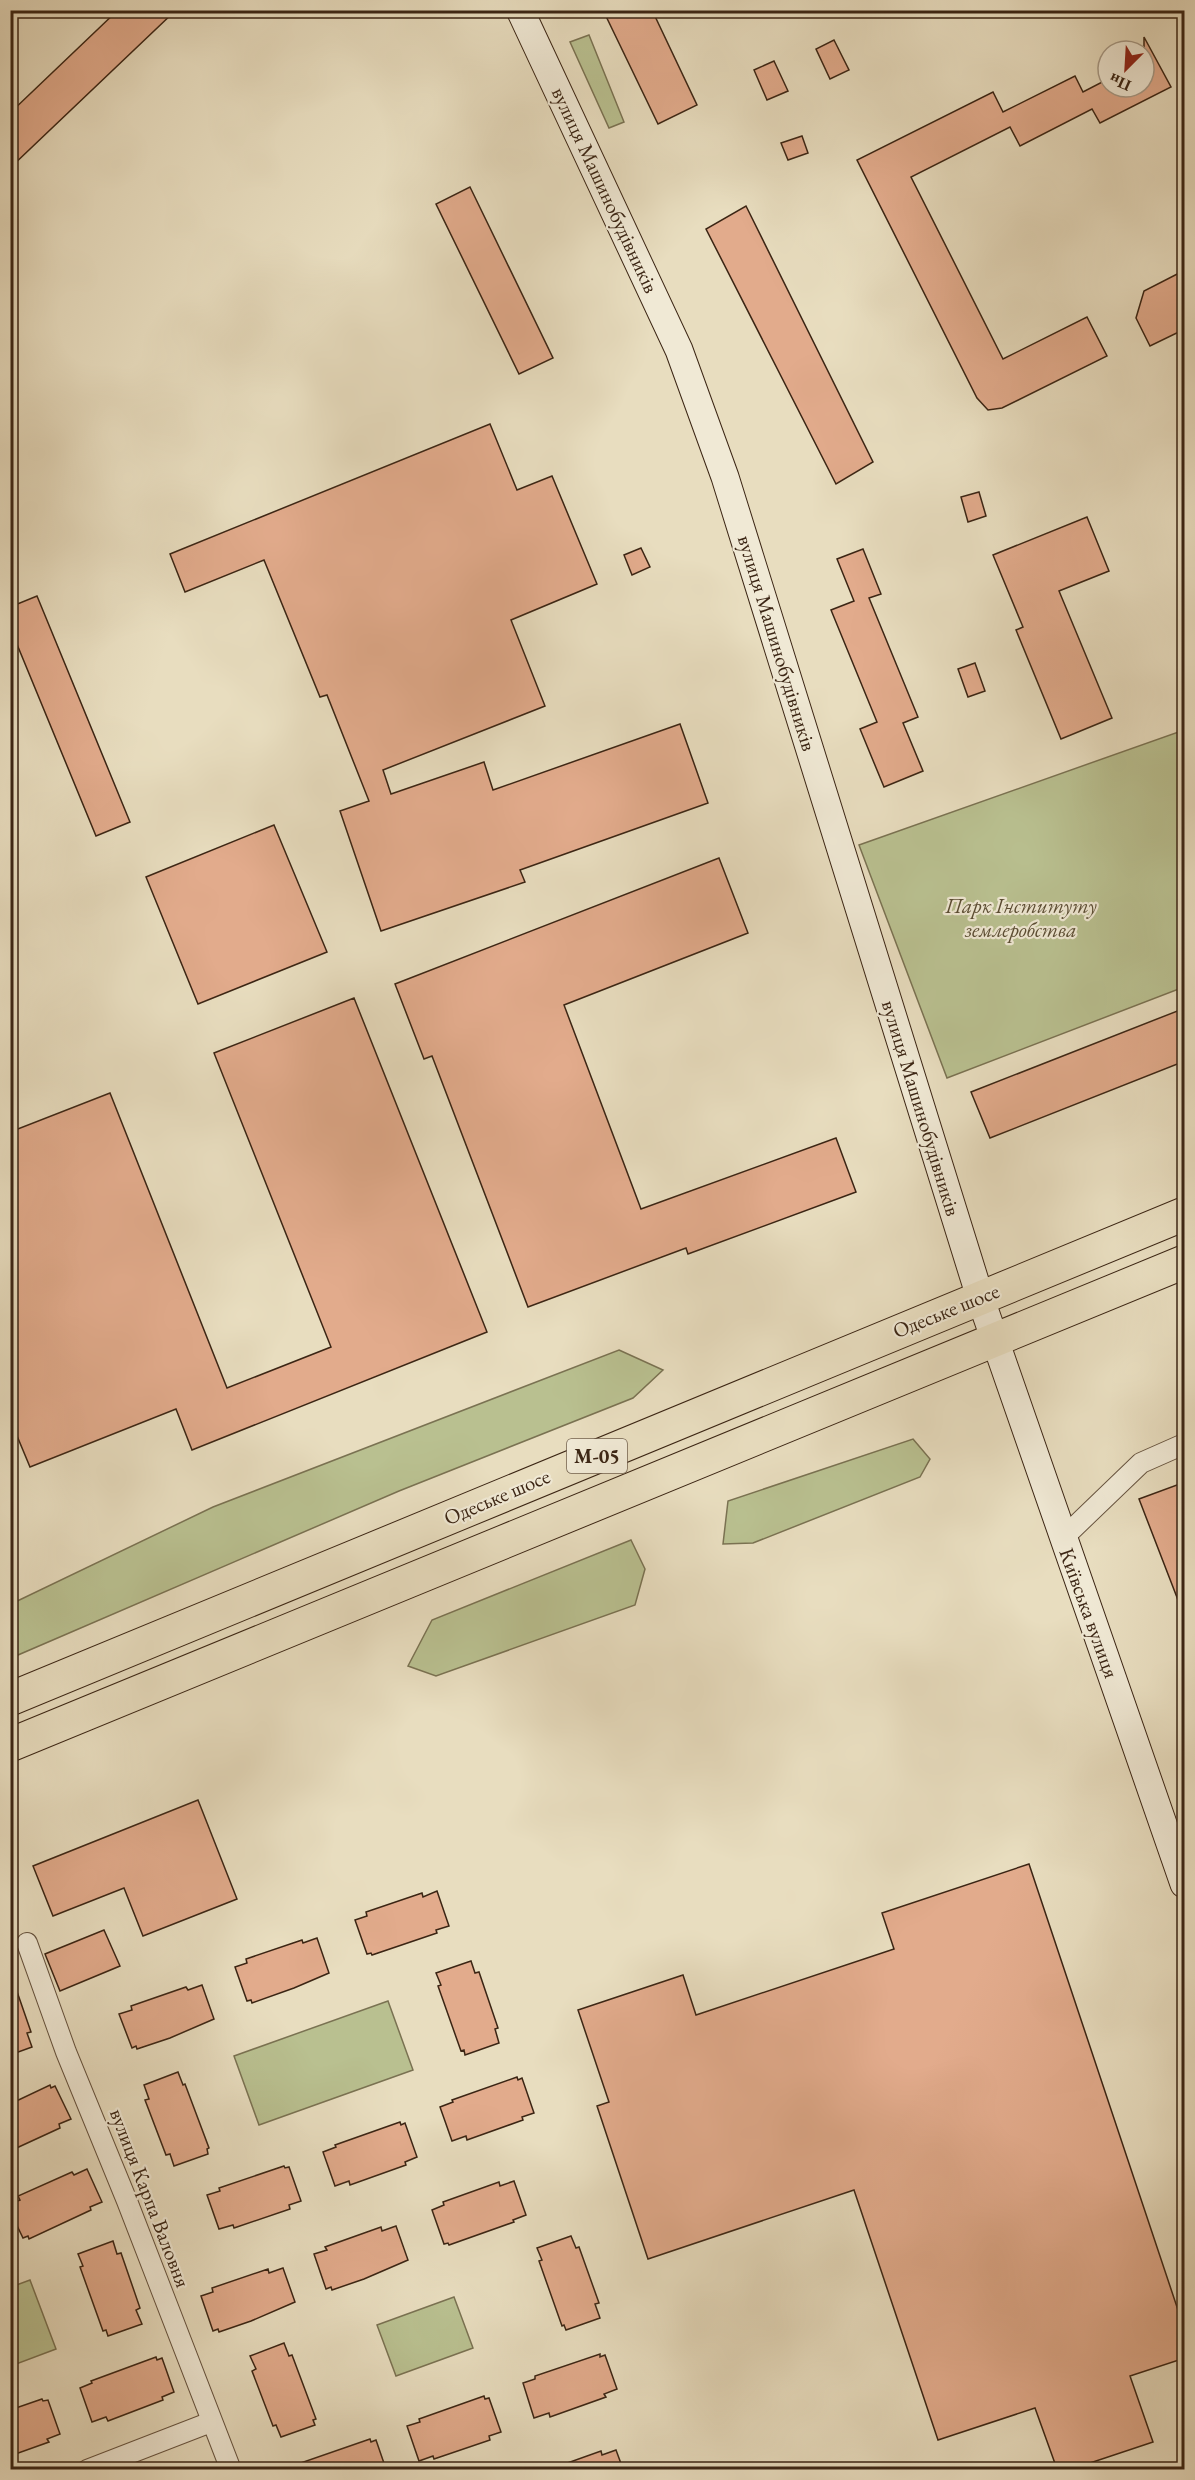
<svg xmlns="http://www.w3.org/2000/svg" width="1195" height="2480" font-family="'EB Garamond',serif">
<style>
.green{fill:#b9c090;stroke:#7a7252;stroke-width:1.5}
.building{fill:#e2ab8c;stroke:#3b2514;stroke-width:1.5}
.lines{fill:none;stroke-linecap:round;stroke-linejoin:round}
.street-casing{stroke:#66533f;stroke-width:22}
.secondary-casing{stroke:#3b2514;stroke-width:29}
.highway-casing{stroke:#3b2514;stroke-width:35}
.street{stroke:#f0e9d5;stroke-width:20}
.secondary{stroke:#f0e9d5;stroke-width:27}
.highway{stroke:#e8ddbf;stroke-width:33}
.labels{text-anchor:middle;stroke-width:4.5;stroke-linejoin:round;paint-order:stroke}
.shield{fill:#f0e9d5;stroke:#71604e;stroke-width:1.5}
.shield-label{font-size:20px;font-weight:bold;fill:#3b2514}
.street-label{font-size:21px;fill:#3b2514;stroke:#f0e9d5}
.park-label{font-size:21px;font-style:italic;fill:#5a4c33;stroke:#f0e9d5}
</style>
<rect width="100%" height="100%" fill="#e8ddbf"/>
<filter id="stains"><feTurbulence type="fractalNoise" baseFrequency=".00333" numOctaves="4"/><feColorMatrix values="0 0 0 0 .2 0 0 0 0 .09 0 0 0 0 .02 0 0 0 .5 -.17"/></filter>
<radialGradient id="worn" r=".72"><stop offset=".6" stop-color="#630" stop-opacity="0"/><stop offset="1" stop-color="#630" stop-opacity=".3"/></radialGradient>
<g class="green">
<path d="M 589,35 L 624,122 L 609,128 L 570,42 Z"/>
<path d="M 1184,730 L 1184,987 L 947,1078 L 859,845 Z"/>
<path d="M 619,1350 L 663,1370 L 633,1398 L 399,1491 L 11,1658 L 11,1604 L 213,1507 Z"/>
<path d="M 913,1439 L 930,1459 L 920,1477 L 753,1543 L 723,1544 L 728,1501 Z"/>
<path d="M 631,1540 L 645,1569 L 635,1605 L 436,1676 L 408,1666 L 432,1620 Z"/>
<path d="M 388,2001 L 413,2070 L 259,2125 L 234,2056 Z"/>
<path d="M 30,2280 L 56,2349 L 11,2366 L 11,2287 Z"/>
<path d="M 454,2297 L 473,2348 L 396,2376 L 377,2325 Z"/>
</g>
<g class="building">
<path d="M 118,10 L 176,10 L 10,168 L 10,113 Z"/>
<path d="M 603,10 L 652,10 L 697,105 L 658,124 Z"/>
<path d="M 1144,37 L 1171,87 L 1100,123 L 1092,109 L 1020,146 L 1010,127 L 911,177 L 1003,359 L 1087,317 L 1107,356 L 1002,408 L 988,410 L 977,398 L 857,160 L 993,92 L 1003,112 L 1075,76 L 1083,92 L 1108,79 L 1108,87 L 1144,87 Z"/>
<path d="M 834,40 L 849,70 L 830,79 L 816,49 Z"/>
<path d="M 774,61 L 788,91 L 767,100 L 754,70 Z"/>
<path d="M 802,136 L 808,153 L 788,160 L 781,143 Z"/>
<path d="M 470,187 L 553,358 L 519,374 L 436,204 Z"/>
<path d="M 746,206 L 873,462 L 836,484 L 706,229 Z"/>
<path d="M 1185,270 L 1185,329 L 1150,346 L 1136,318 L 1144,291 Z"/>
<path d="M 490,424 L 517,490 L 552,476 L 597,584 L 511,620 L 545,706 L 383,770 L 391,794 L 484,762 L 493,790 L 680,724 L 708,803 L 520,870 L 525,882 L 381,931 L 340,811 L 369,801 L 327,695 L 320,697 L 264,560 L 185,592 L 170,554 Z"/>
<path d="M 979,492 L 986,516 L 968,522 L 961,497 Z"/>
<path d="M 1087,517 L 1109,571 L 1059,591 L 1112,718 L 1061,739 L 1016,630 L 1023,627 L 993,555 Z"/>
<path d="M 641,548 L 650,567 L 632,575 L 624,555 Z"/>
<path d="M 863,549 L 881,594 L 869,598 L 918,717 L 903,723 L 923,771 L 884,787 L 860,729 L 877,722 L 831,610 L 854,601 L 837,559 Z"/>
<path d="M 37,596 L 130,822 L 96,836 L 16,642 L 10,644 L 10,607 Z"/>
<path d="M 975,663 L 985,691 L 968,697 L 958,669 Z"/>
<path d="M 274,825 L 327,952 L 198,1004 L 146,877 Z"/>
<path d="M 719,858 L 748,933 L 564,1005 L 641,1209 L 836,1138 L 856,1192 L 688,1254 L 686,1248 L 528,1307 L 432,1056 L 424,1059 L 395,984 Z"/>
<path d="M 354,998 L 487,1332 L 192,1450 L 176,1409 L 30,1467 L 10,1419 L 10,1132 L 110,1093 L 227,1388 L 331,1347 L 214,1053 Z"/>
<path d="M 1185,1008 L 1185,1061 L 990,1138 L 971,1092 Z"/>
<path d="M 1185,1482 L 1185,1613 L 1183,1613 L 1139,1499 Z"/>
<path d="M 198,1800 L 237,1899 L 143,1936 L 124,1888 L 53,1916 L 33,1866 Z"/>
<path d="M 1029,1864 L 1185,2331 L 1185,2358 L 1130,2376 L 1153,2442 L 1072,2469 L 1057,2469 L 1035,2408 L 938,2440 L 854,2190 L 648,2259 L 597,2106 L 609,2102 L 578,2010 L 683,1975 L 696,2015 L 894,1949 L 882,1913 Z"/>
<path d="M 437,1891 L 449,1926 L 436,1930 L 437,1933 L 372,1955 L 371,1953 L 367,1954 L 355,1920 L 367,1916 L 366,1912 L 422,1893 L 423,1897 Z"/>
<path d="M 104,1930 L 120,1966 L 60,1991 L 45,1954 Z"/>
<path d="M 317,1938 L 329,1973 L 294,1988 L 252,2003 L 251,2000 L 247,2001 L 235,1967 L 247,1963 L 246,1959 L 302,1940 L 303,1943 Z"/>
<path d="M 471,1961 L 475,1973 L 479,1972 L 498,2028 L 495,2029 L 499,2043 L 465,2055 L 464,2050 L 461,2051 L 438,1986 L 441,1985 L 436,1973 Z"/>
<path d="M 13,1980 L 31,2032 L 27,2033 L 32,2047 L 10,2055 L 10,1981 Z"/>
<path d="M 202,1985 L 214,2019 L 170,2038 L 137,2049 L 136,2046 L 132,2048 L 119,2014 L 132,2010 L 131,2006 L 186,1987 L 188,1990 Z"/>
<path d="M 178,2072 L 183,2085 L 185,2084 L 209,2148 L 207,2149 L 208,2154 L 174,2166 L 170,2154 L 166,2155 L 145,2100 L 149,2099 L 144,2085 Z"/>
<path d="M 517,2077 L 518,2080 L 522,2078 L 534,2113 L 522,2117 L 523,2120 L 467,2140 L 466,2136 L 452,2141 L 440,2107 L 453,2102 L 452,2100 Z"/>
<path d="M 50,2085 L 51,2088 L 55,2086 L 71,2119 L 59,2124 L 60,2128 L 10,2151 L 10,2104 Z"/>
<path d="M 400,2122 L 401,2125 L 405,2123 L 417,2157 L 405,2162 L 406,2165 L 350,2185 L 349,2181 L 335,2186 L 323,2152 L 336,2147 L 335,2145 Z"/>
<path d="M 284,2166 L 285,2168 L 289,2167 L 301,2201 L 289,2205 L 290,2209 L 234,2228 L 233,2225 L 219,2229 L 207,2195 L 220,2191 L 219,2188 Z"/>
<path d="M 87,2169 L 102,2202 L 90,2207 L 91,2210 L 29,2239 L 28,2236 L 23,2238 L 10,2211 L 10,2204 L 20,2200 L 18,2196 L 72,2172 L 74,2175 Z"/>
<path d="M 514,2181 L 526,2215 L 513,2220 L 514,2222 L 449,2245 L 448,2243 L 444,2244 L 432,2210 L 444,2205 L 443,2202 L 499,2182 L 500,2186 Z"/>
<path d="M 396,2226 L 408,2260 L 364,2279 L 332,2290 L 331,2287 L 326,2289 L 314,2254 L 327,2250 L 325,2247 L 381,2227 L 382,2231 Z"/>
<path d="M 571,2236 L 576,2248 L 579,2247 L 599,2303 L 595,2304 L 600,2318 L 566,2330 L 564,2325 L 562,2326 L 539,2261 L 542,2260 L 537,2248 Z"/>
<path d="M 113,2241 L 117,2254 L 121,2253 L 140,2308 L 136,2310 L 142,2324 L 108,2336 L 106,2330 L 103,2331 L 80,2267 L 83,2266 L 78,2254 Z"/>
<path d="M 283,2268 L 295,2302 L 251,2321 L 219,2332 L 218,2329 L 213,2331 L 201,2296 L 213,2292 L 212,2288 L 268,2269 L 269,2273 Z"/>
<path d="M 284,2343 L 289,2356 L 292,2355 L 316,2419 L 313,2420 L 315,2425 L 281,2437 L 276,2425 L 273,2426 L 252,2371 L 256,2369 L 250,2356 Z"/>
<path d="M 600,2354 L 600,2357 L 605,2355 L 617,2389 L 604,2394 L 606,2397 L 550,2417 L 549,2413 L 534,2418 L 523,2383 L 535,2379 L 535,2376 Z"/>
<path d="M 156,2357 L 157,2360 L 162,2358 L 174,2392 L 162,2397 L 163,2400 L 108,2421 L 106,2417 L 92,2422 L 80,2388 L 92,2383 L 91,2381 Z"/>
<path d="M 484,2396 L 485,2399 L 489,2398 L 501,2432 L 489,2436 L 490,2440 L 434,2459 L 433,2456 L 419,2461 L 407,2426 L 420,2422 L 419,2419 Z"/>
<path d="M 42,2399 L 43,2401 L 48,2400 L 60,2434 L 47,2439 L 49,2442 L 10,2456 L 10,2410 Z"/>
<path d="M 370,2439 L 371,2442 L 376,2440 L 386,2469 L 289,2469 L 289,2467 Z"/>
<path d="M 616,2450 L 623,2469 L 556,2469 L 556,2467 L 601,2451 L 602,2455 Z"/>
</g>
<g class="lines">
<defs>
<g id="street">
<path d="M 1062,1539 L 1141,1463 L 1184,1444"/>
<path d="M 27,1943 L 66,2052 L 127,2201 L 231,2470"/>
<path d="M 87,2470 L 211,2422"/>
</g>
<path id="secondary" d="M 520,10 L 679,350 L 725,477 L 980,1297 L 1184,1884"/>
<g id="highway">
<path d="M 10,1699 L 1184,1214"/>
<path d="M 10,1745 L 1184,1262"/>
</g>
</defs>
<use href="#street" class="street-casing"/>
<use href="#secondary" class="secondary-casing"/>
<use href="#highway" class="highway-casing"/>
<use href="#street" class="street"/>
<use href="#secondary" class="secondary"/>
<use href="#highway" class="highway"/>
</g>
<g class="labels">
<rect class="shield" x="567" y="1439" width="60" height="34" rx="4.5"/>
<g class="shield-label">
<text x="597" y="1463">М-05</text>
</g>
<g class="street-label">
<text transform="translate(605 190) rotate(65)" y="7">вулиця Машинобудівників</text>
<text transform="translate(777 643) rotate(73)" y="7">вулиця Машинобудівників</text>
<text transform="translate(921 1108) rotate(73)" y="7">вулиця Машинобудівників</text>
<text transform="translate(946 1311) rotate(-22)" y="7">Одеське шосе</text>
<text transform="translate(497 1497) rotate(-23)" y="7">Одеське шосе</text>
<text transform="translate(1089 1613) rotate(70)" y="7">Київська вулиця</text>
<text transform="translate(150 2198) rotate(69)" y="7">вулиця Карпа Валовня</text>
</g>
<g class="park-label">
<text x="1021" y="913">Парк Інституту<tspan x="1021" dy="24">землеробства</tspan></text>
</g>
</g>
<rect width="1195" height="2480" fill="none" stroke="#e8ddbf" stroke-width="36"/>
<rect x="12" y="12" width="1171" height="2456" fill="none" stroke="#3b2514" stroke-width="3"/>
<rect x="18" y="18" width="1159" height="2444" fill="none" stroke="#3b2514" stroke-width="1.5"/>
<g transform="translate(1126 69) rotate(204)"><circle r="28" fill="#f0e9d5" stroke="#a89b88" stroke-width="1.5"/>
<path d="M0-4.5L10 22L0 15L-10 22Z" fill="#8f2418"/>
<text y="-9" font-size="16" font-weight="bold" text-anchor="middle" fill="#3b2514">Пн</text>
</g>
<rect width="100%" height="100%" filter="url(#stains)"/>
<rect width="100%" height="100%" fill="url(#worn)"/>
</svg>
